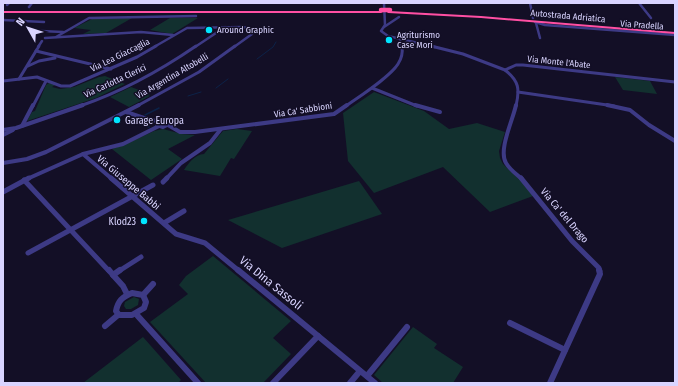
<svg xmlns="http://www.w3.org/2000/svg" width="678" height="386" font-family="'Fira Sans Condensed',sans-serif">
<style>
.green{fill:#12302f}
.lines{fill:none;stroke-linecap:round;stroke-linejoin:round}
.stream-far1{stroke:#0c2248;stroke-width:1}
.stream{stroke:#0c2248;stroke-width:1.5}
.street-far4{stroke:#3d3a85;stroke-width:2.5}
.street-far3{stroke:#3d3a85;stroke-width:3}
.street-far2{stroke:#3d3a85;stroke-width:4}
.street-far1{stroke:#3d3a85;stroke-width:5}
.street{stroke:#3d3a85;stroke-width:6}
.secondary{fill:#6f6bff;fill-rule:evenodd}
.highway{fill:#ff4fa3;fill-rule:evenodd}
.highway-bridge{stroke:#ff4fa3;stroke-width:4.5}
.poi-dot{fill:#00e5ff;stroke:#130f26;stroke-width:1.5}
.labels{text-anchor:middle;stroke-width:3;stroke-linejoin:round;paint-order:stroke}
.far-street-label{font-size:9px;fill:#d9d4ff;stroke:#130f26}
.far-poi-label{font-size:9px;fill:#d9d4ff;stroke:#130f26;text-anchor:start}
.poi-label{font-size:10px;fill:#d9d4ff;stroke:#130f26;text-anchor:start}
.street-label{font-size:10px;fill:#d9d4ff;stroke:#130f26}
.near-street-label{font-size:12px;fill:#d9d4ff;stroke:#130f26}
</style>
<rect width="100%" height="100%" fill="#130f26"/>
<g class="green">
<path d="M 132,18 L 106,33 L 83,34 L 91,30 L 74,28 L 92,19 Z"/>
<path d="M 170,18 L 198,18 L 172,34 L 150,30 Z"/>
<path d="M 105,76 L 125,84 L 96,98 L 27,121 L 32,112 L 35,111 L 46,85 L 49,83 L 55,85 L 52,87 L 60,89 L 74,87 L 99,77 Z"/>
<path d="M 615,77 L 650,81 L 657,94 L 623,90 Z"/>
<path d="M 131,87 L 150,94 L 148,95 L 150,96 L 129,107 L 110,97 Z"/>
<path d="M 374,92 L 424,111 L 449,129 L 477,123 L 505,132 L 499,151 L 500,158 L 503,164 L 522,182 L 533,196 L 490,212 L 443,167 L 374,193 L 348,161 L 343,113 Z"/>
<path d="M 163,129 L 182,134 L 195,135 L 168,149 L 182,159 L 151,180 L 112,149 L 124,145 L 154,131 Z"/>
<path d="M 237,129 L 252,131 L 234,159 L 231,158 L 220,176 L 184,170 C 188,164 195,154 204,154 L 223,131 Z"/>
<path d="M 359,181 L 382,214 L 282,248 L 228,220 Z"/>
<path d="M 213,256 L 291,321 L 273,338 L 291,354 L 263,383 L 206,383 L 150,322 L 188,294 L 179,285 L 186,276 Z"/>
<path d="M 134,297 L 139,299 L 138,305 L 131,309 L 126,309 L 124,306 L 125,302 Z"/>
<path d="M 413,327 L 437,344 L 434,348 L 463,367 L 453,383 L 383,383 L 374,375 Z"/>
<path d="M 143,337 L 181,380 L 178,383 L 83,383 Z"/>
</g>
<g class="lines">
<g class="stream-far1">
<path d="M 257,59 L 273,47 L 276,42"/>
<path d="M 216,88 L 228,79"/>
<path d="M 188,96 L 201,92"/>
</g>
<g class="stream">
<path d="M 145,115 L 159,108"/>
<path d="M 136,119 L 140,124 L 149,127"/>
</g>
<g class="street-far4">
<path d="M 384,3 L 385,25 L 381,31 L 388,36 L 435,47"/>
<path d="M 530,3 L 533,18"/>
<path d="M 639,3 L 651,18"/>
<path d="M 7,5 L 9,3"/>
<path d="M 29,7 L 32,3"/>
<path d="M 3,20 L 44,22"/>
<path d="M 535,22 L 545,25 L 675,35"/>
<path d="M 536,23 L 540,38"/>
<path d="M 384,27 L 399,17"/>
<path d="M 41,31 L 63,32"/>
<path d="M 56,37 L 89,18 L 196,16"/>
<path d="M 45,38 L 141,32 L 173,35"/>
<path d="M 400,38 L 402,47"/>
<path d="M 38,47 L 42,41"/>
<path d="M 154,47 L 187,28 L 243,27 L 254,30 L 252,34 L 234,47"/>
<path d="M 195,47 L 225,27"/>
</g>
<g class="street-far3">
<path d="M 431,46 L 463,54 L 505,70 L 516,65 L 523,65 L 675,82"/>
<path d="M 36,51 L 111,69"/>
<path d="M 28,66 L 39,61 L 55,58"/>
<path d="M 505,70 C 519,81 520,89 516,106"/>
<path d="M 19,79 L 39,46"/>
<path d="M 3,81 L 37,77 L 61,86 L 70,86 L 137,57 L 156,46"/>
<path d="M 372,88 L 417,106"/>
<path d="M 518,92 L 614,106"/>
<path d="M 33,106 L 46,81"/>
<path d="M 80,106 C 121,92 161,70 196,46"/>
<path d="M 137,106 L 199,72 L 235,46"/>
<path d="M 346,106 C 360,96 390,77 398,64 C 402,58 403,53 402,46"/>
</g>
<g class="street-far2">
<path d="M 415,105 L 440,112"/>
<path d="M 516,105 C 513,120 498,150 506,163 C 510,170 516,174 522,179"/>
<path d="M 607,105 L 630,110 L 649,125 L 675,141"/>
<path d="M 126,112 L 150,120 L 158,121"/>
<path d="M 165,119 L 170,120 L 171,123 L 163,127 L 157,125 L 158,121 Z"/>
<path d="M 168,125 L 180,132 L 195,132 L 334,114 L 347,105"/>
<path d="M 22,126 L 33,105"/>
<path d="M 3,130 L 16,128 L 83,105"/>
<path d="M 3,135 L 13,130"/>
<path d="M 83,154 L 112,179"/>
<path d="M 3,163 L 27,159 L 46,152 L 139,105"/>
<path d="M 27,179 L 83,154 L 123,144 L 159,126"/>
<path d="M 166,179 L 181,163 L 210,143 L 221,129"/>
</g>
<g class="street-far1">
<path d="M 111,178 L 176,234 L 205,243 L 239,271"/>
<path d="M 521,178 L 572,241 L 599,268 L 600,271"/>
<path d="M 24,180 L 109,271"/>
<path d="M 163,182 L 167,178"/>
<path d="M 3,192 L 29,178"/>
<path d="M 164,223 L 184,211"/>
<path d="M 28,253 L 153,185"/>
<path d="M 119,271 L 141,257"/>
</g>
<g class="street">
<path d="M 109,270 L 113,275 L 120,270"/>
<path d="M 238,270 L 375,383"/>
<path d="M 113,275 L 123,286 L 127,294"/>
<path d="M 132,293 L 143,295 L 146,302 L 144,308 L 132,315 L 119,315 L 116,311 C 118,301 122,297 132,293 Z"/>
<path d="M 143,295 L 153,284"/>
<path d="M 136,314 L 198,383"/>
<path d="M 510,323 L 565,350"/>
<path d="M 105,326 L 118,315"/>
<path d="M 367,376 L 407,327"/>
<path d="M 273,383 L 318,336"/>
<path d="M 350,383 L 360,371"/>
<path d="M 550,383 L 600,274 L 599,270"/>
</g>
<path class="secondary" d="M 648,3 L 675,3 L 675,4 L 650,4 Z"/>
<g class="highway">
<path d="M 3,11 L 381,11 L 383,12 L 381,13 L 3,13 Z"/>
<path d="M 389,11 L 481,16 L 675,32 L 675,34 L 481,18 L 388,13 L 387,12 Z"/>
</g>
<path class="highway-bridge" d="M 381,10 L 390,10"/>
</g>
<g class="poi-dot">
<circle cx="209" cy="30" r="4"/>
<circle cx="389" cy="40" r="4"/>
<circle cx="117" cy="120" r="4"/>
<circle cx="144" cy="221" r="4"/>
</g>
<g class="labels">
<g class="far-street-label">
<text transform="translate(568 16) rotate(5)" y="3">Autostrada Adriatica</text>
<text transform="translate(642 25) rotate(4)" y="3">Via Pradella</text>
<text transform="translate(120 55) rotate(-26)" y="3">Via Lea Giaccaglia</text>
<text transform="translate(559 62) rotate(6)" y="3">Via Monte l'Abate</text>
<text transform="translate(172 76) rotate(-30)" y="3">Via Argentina Altobelli</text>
<text transform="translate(115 81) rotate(-25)" y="3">Via Carlotta Clerici</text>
<text transform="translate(303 110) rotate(-9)" y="3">Via Ca' Sabbioni</text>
</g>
<g class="far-poi-label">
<text x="217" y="33">Around Graphic</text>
<text x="397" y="38">Agriturismo<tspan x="397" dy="10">Case Mori</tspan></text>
</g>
<g class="poi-label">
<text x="125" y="124">Garage Europa</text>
<text x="136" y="225" text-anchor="end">Klod23</text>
</g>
<g class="street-label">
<text transform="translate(129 182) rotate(40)" y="4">Via Giuseppe Babbi</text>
<text transform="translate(565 215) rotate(50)" y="4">Via Ca' del Drago</text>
</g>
<g class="near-street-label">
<text transform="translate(271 283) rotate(39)" y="4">Via Dina Sassoli</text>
</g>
</g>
<rect width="678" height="386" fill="none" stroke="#d9d4ff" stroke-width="8"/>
<g transform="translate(28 28) rotate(309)" stroke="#130f26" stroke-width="3" paint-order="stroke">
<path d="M0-3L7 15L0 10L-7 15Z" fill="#d9d4ff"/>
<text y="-6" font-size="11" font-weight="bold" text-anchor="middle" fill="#d9d4ff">N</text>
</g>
</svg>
